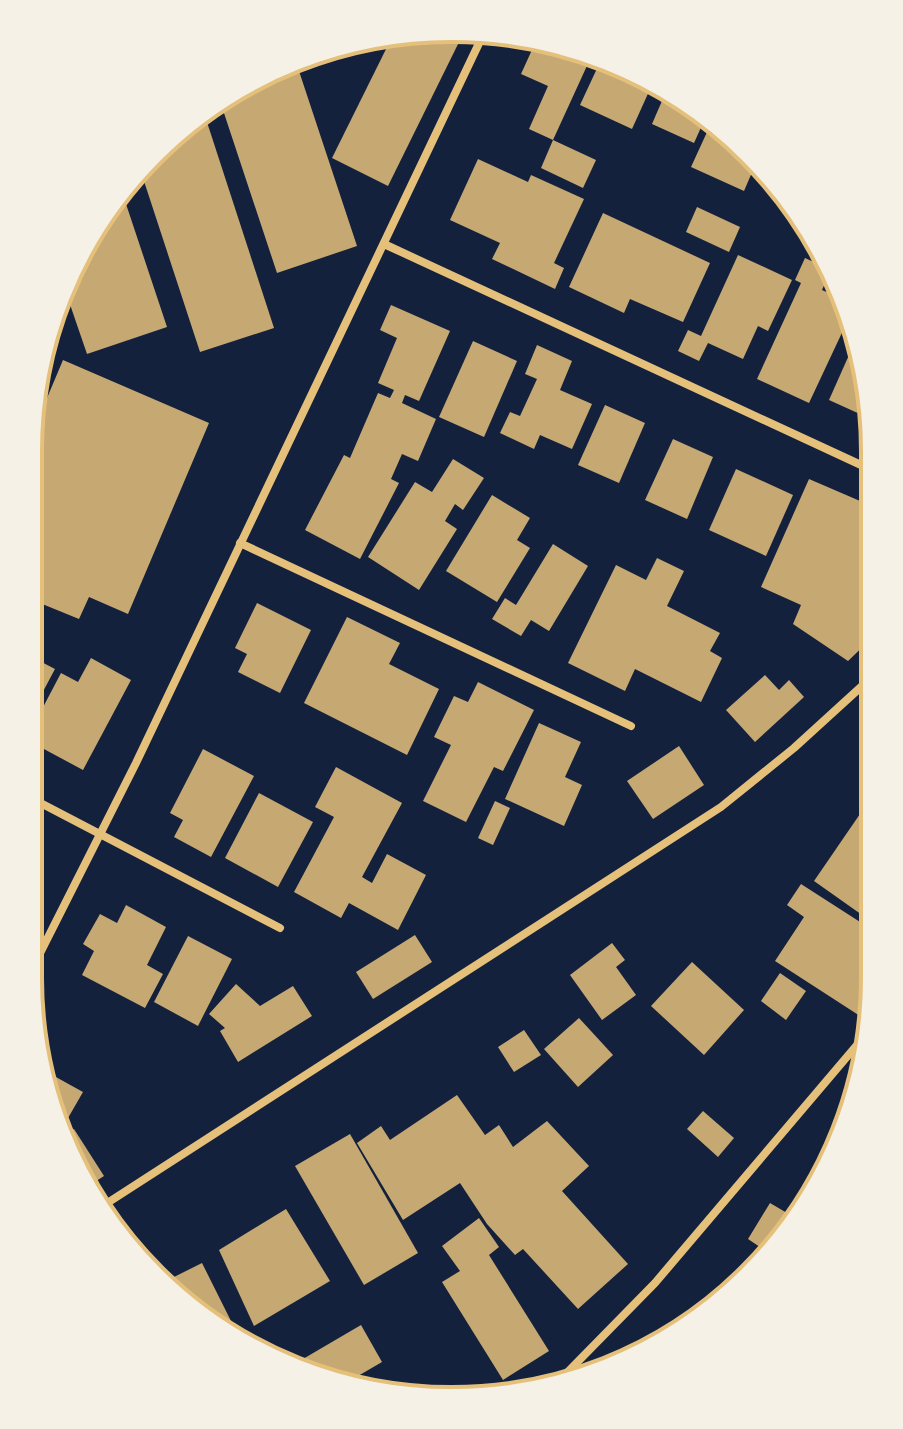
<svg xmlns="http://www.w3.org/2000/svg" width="903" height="1429" font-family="'Space Grotesk',sans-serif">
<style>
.building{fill:#c6a872}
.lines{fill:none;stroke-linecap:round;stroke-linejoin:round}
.minor{stroke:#e5c07b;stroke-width:8}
.rim{fill:none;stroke:#e5c07b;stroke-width:4}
</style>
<rect width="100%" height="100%" fill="#14213d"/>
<g class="building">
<path d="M 397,32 L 462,36 L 388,186 L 332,158 L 394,33 Z"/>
<path d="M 536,41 L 562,43 L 591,57 L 553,140 L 529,129 L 548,86 L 521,74 Z"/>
<path d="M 600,62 L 651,87 L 632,129 L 580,105 Z"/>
<path d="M 297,65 L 357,246 L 277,273 L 221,104 L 216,106 L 240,85 Z"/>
<path d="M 665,94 L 707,114 L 694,143 L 652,124 Z"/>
<path d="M 205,116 L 274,328 L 200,352 L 141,172 Z"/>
<path d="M 713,119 L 768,171 L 766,176 L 753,170 L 744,191 L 691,167 Z"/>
<path d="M 553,140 L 596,160 L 583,188 L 541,168 Z"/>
<path d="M 478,159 L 528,182 L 531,175 L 584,199 L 554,263 L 564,268 L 555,289 L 492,259 L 500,243 L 450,220 Z"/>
<path d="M 121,189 L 167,327 L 87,354 L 63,284 L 116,193 Z"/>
<path d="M 697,207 L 740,227 L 729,252 L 686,232 Z"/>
<path d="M 603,213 L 710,263 L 683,322 L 630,299 L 624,313 L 569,287 Z"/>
<path d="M 738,255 L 792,280 L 768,331 L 758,326 L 743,359 L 708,343 L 699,361 L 678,351 L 688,330 L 701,336 Z"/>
<path d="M 805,258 L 831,270 L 822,290 L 840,298 L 847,322 L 809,403 L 757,379 L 801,283 L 795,280 Z"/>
<path d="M 391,305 L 450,331 L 419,401 L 405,395 L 402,403 L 436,419 L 418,461 L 402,454 L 391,479 L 399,483 L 360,559 L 305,530 L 344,455 L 350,458 L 378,393 L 390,398 L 394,390 L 378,383 L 397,338 L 380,330 Z"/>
<path d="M 473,341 L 517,361 L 484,437 L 439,417 Z"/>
<path d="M 537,345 L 572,361 L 560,390 L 592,404 L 572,449 L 540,435 L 534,449 L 500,433 L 510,412 L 520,416 L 537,379 L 525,374 Z"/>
<path d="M 853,346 L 873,420 L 829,400 Z"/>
<path d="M 63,360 L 209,423 L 128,614 L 89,597 L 79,619 L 30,599 L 31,436 Z"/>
<path d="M 605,405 L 645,423 L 619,483 L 578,465 Z"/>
<path d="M 673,439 L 713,457 L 687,519 L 645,500 Z"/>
<path d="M 453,459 L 484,478 L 463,510 L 455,504 L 445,521 L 457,529 L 419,590 L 368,557 L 415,482 L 432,492 Z"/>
<path d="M 736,469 L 793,495 L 766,556 L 709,530 Z"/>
<path d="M 809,479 L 874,507 L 874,531 L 871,539 L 874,539 L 873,637 L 848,661 L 793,624 L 801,605 L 761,587 Z"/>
<path d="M 492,495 L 530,518 L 517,540 L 530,548 L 497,602 L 446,571 Z"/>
<path d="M 553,544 L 588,566 L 549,631 L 531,620 L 521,636 L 492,619 L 505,598 L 516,605 Z"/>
<path d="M 657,558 L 684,571 L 667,606 L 720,633 L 710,651 L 722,658 L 701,702 L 635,669 L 625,691 L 568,663 L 616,565 L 646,580 Z"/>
<path d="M 257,603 L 311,630 L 280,693 L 238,672 L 247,654 L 235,648 Z"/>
<path d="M 347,617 L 400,643 L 389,664 L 439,689 L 407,755 L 304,703 Z"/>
<path d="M 30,656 L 55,669 L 30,716 Z"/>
<path d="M 91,658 L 131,680 L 83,770 L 29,741 L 30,732 L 61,673 L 78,682 Z"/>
<path d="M 765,675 L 779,690 L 789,680 L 804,697 L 755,742 L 726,710 Z"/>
<path d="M 478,682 L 534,710 L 503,771 L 494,767 L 466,822 L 423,801 L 451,745 L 434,737 L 454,696 L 468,702 Z"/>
<path d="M 539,723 L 581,742 L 565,777 L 582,785 L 564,826 L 505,799 Z"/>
<path d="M 679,746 L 704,785 L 653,819 L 627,781 Z"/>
<path d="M 203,749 L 254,776 L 211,857 L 174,837 L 183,820 L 170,813 Z"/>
<path d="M 336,767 L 402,803 L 362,877 L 372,883 L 387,854 L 426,875 L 398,930 L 349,903 L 341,918 L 294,892 L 334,817 L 315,807 Z"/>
<path d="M 259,793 L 313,822 L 278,887 L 225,858 Z"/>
<path d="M 495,801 L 510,808 L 493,845 L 478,838 Z"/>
<path d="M 860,814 L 872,823 L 872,922 L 814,881 Z"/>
<path d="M 801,884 L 871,929 L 861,944 L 872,951 L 872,998 L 860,1016 L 775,961 L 804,917 L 787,905 Z"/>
<path d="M 126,905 L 166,927 L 147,965 L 163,974 L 145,1008 L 82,975 L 94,951 L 83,944 L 100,914 L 117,923 Z"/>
<path d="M 415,935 L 432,962 L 373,999 L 356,972 Z"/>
<path d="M 188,936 L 232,959 L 198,1026 L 154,1002 Z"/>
<path d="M 612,943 L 625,960 L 616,967 L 636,995 L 602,1020 L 570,975 Z"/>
<path d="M 692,962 L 744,1010 L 704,1055 L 651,1006 Z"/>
<path d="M 780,973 L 806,991 L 786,1020 L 761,1001 Z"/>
<path d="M 236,984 L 260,1006 L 293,986 L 312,1016 L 238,1062 L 220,1031 L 225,1028 L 209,1014 Z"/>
<path d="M 579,1018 L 613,1055 L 578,1087 L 544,1049 Z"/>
<path d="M 524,1030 L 541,1055 L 514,1072 L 498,1047 Z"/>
<path d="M 45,1071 L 83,1092 L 60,1132 L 50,1113 L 44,1073 Z"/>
<path d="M 457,1095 L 485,1135 L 499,1125 L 513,1147 L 547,1121 L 589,1166 L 562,1191 L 628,1264 L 578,1309 L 523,1249 L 515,1255 L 487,1224 L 460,1183 L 403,1220 L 357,1143 L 381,1126 L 390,1140 Z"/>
<path d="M 852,1103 L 853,1103 L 845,1133 L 835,1126 Z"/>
<path d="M 703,1111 L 734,1138 L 718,1157 L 687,1129 Z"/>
<path d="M 74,1129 L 104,1176 L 87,1187 L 62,1137 Z"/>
<path d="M 350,1134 L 418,1253 L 364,1285 L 295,1166 Z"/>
<path d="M 796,1198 L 806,1203 L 787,1236 L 769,1253 L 748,1239 L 770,1203 L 787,1213 Z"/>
<path d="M 286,1209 L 330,1281 L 254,1326 L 219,1250 Z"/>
<path d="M 479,1218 L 499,1247 L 489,1255 L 549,1351 L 503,1380 L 442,1282 L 460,1271 L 442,1246 Z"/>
<path d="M 202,1263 L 239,1337 L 193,1313 L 164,1282 Z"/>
<path d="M 361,1325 L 382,1362 L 346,1383 L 315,1378 L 291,1366 Z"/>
</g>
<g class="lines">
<g class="minor">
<path d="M 384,244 L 874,471"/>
<path d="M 240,543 L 631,726"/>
<path d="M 29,797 L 280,928"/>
<path d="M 28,977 L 136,763 L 482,37"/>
<path d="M 98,1209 L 721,807 L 794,748 L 873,676"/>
<path d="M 552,1388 L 655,1283 L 857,1045 L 867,1050"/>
</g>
</g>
<path d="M0 0H903V1429H0ZM451 42H452A409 409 0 0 1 861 451V978A409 409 0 0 1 452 1387H451A409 409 0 0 1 42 978V451A409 409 0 0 1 451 42Z" fill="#f6f1e7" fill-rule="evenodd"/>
<path class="rim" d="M451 42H452A409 409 0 0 1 861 451V978A409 409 0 0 1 452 1387H451A409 409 0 0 1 42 978V451A409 409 0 0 1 451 42Z"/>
</svg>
